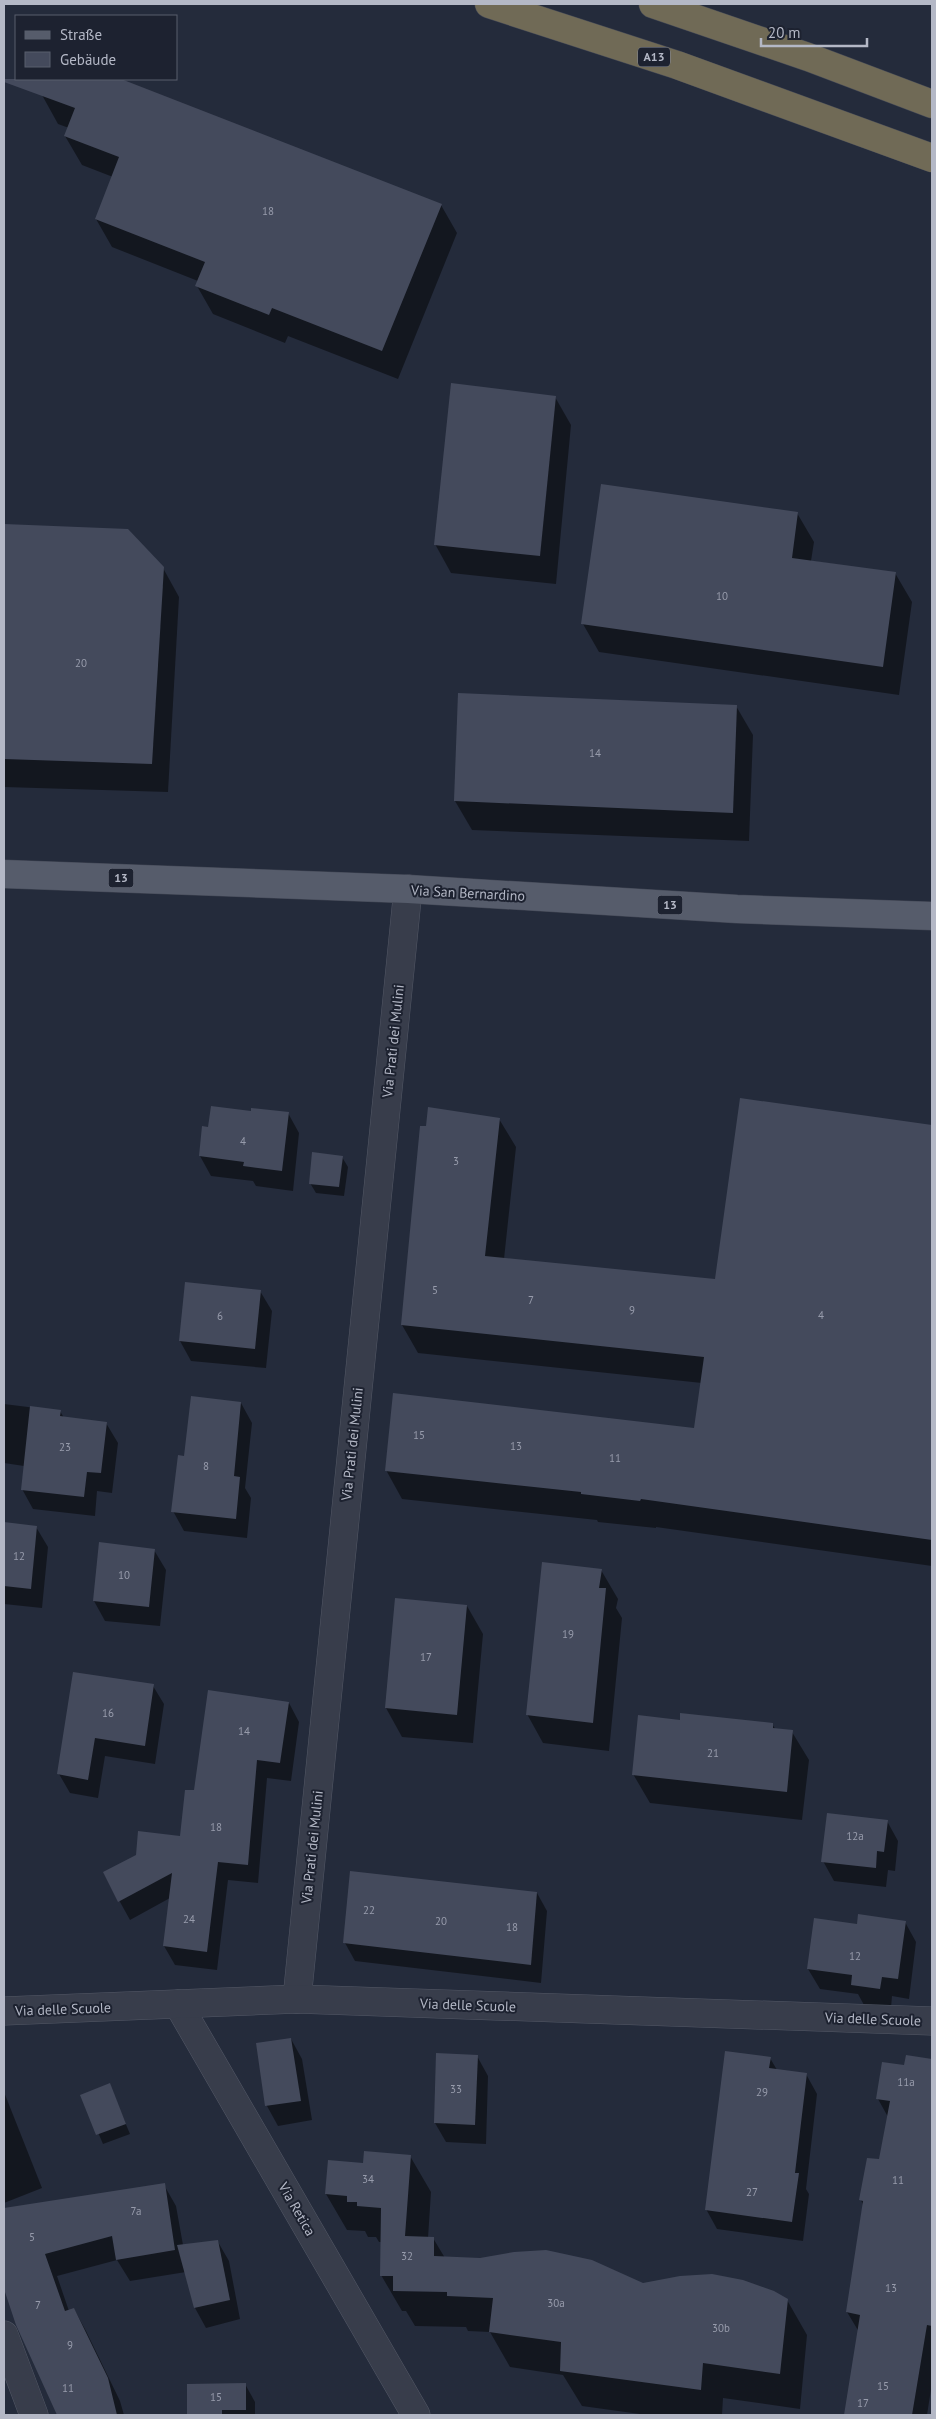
<svg xmlns="http://www.w3.org/2000/svg" width="936" height="2419" font-family="'PT Sans',sans-serif">
<style>
.shadow{fill:#0007}
.building{fill:#444a5c}
.lines{fill:none;stroke-linecap:round;stroke-linejoin:round}
.minor-casing{stroke:#535866;stroke-width:29}
.primary-casing{stroke:#414654;stroke-width:29}
.motorway-casing{stroke:#434856;stroke-width:29}
.minor{stroke:#383d4b;stroke-width:28}
.primary{stroke:#565c6b;stroke-width:28}
.motorway{stroke:#706a56;stroke-width:28}
.labels{text-anchor:middle;stroke-width:4;stroke-linejoin:round;paint-order:stroke}
.number-label{font-size:11px;fill:#989cac}
.shield{fill:#1d2230;stroke:#878b99;stroke-width:1}
.shield-label{font-size:12px;font-weight:bold;fill:#b4b8c6}
.street-label{font-size:14px;fill:#b4b8c6;stroke:#1d2230}
</style>
<rect width="100%" height="100%" fill="#242b3b"/>
<g class="shadow">
<path d="M 48,79 L 117,79 L 441,205 L 457,233 L 398,379 L 288,336 L 285,343 L 213,314 L 197,286 L 198,281 L 112,247 L 96,219 L 113,177 L 82,165 L 65,136 L 69,128 L 58,124 L 42,95 Z"/>
<path d="M 555,397 L 571,425 L 556,584 L 451,573 L 435,544 Z"/>
<path d="M 797,513 L 814,542 L 811,561 L 895,573 L 912,602 L 899,695 L 599,652 L 583,624 Z"/>
<path d="M 4,525 L 127,530 L 163,568 L 179,597 L 168,792 L 4,787 Z"/>
<path d="M 736,706 L 753,735 L 749,841 L 472,830 L 455,801 Z"/>
<path d="M 741,1099 L 932,1126 L 932,1566 L 656,1527 L 656,1528 L 598,1522 L 597,1520 L 402,1499 L 386,1470 L 695,1429 L 702,1383 L 418,1353 L 402,1325 L 499,1119 L 516,1147 L 504,1259 L 716,1281 Z"/>
<path d="M 252,1112 L 288,1113 L 299,1133 L 293,1191 L 256,1186 L 253,1181 L 211,1176 L 200,1156 L 209,1128 Z"/>
<path d="M 342,1157 L 348,1167 L 344,1196 L 316,1193 L 310,1183 Z"/>
<path d="M 186,1283 L 260,1291 L 272,1311 L 266,1368 L 191,1361 L 180,1341 Z"/>
<path d="M 241,1403 L 252,1423 L 245,1488 L 251,1498 L 247,1538 L 184,1531 L 173,1511 L 186,1457 Z"/>
<path d="M 4,1404 L 60,1411 L 64,1418 L 106,1423 L 118,1443 L 112,1493 L 97,1491 L 95,1516 L 33,1509 L 22,1489 L 24,1466 L 4,1463 Z"/>
<path d="M 4,1524 L 36,1527 L 48,1547 L 42,1608 L 4,1604 Z"/>
<path d="M 154,1550 L 166,1570 L 160,1626 L 105,1621 L 94,1601 Z"/>
<path d="M 601,1570 L 618,1599 L 616,1608 L 622,1618 L 609,1751 L 543,1743 L 527,1714 Z"/>
<path d="M 396,1599 L 467,1606 L 483,1634 L 473,1743 L 402,1737 L 386,1708 Z"/>
<path d="M 74,1674 L 153,1686 L 164,1704 L 155,1764 L 105,1756 L 98,1798 L 70,1793 L 59,1774 Z"/>
<path d="M 289,1703 L 299,1722 L 291,1781 L 267,1778 L 258,1883 L 228,1880 L 217,1970 L 175,1965 L 164,1946 L 170,1898 L 130,1920 L 104,1873 L 182,1837 L 195,1792 Z"/>
<path d="M 681,1721 L 772,1724 L 776,1730 L 792,1732 L 809,1760 L 802,1820 L 650,1803 L 633,1774 Z"/>
<path d="M 887,1821 L 898,1841 L 895,1871 L 888,1870 L 886,1887 L 834,1881 L 823,1861 Z"/>
<path d="M 537,1893 L 547,1911 L 541,1983 L 355,1961 L 345,1943 Z"/>
<path d="M 905,1922 L 916,1942 L 909,1999 L 892,1996 L 891,2008 L 864,2005 L 858,1994 L 820,1989 L 808,1969 L 858,1925 Z"/>
<path d="M 291,2039 L 302,2059 L 312,2120 L 278,2126 L 267,2106 L 257,2044 Z"/>
<path d="M 477,2056 L 488,2076 L 486,2144 L 446,2142 L 435,2123 Z"/>
<path d="M 907,2057 L 932,2061 L 932,2383 L 927,2415 L 845,2415 L 859,2332 L 847,2312 L 863,2205 L 861,2200 L 880,2161 L 888,2117 L 878,2099 L 906,2066 Z"/>
<path d="M 770,2058 L 777,2070 L 806,2074 L 817,2094 L 806,2189 L 809,2194 L 803,2241 L 717,2229 L 706,2209 Z"/>
<path d="M 109,2084 L 130,2134 L 103,2144 L 82,2095 Z"/>
<path d="M 4,2092 L 42,2188 L 4,2203 Z"/>
<path d="M 410,2156 L 431,2192 L 428,2238 L 433,2238 L 445,2258 L 643,2284 L 787,2300 L 807,2335 L 800,2409 L 723,2398 L 722,2415 L 647,2415 L 582,2406 L 563,2375 L 510,2367 L 490,2332 L 468,2331 L 466,2327 L 415,2326 L 406,2311 L 402,2311 L 381,2275 L 382,2242 L 379,2242 L 376,2237 L 368,2237 L 365,2231 L 347,2230 L 326,2194 L 329,2162 L 365,2164 Z"/>
<path d="M 164,2185 L 176,2206 L 183,2245 L 218,2242 L 229,2261 L 240,2319 L 206,2328 L 195,2308 L 186,2272 L 130,2281 L 117,2260 L 57,2276 L 69,2311 L 74,2309 L 86,2331 L 120,2401 L 124,2415 L 64,2415 L 28,2350 L 17,2325 L 4,2280 L 4,2209 Z"/>
<path d="M 245,2384 L 255,2402 L 255,2415 L 189,2415 L 188,2385 Z"/>
</g>
<g class="building">
<path d="M 4,79 L 121,79 L 442,204 L 382,351 L 272,308 L 269,315 L 195,286 L 205,262 L 95,219 L 119,157 L 64,136 L 75,108 L 4,82 Z"/>
<path d="M 451,383 L 556,396 L 540,556 L 434,545 Z"/>
<path d="M 601,484 L 798,512 L 792,558 L 896,572 L 883,667 L 581,624 Z"/>
<path d="M 4,524 L 128,529 L 164,567 L 152,764 L 4,759 Z"/>
<path d="M 458,693 L 737,705 L 733,813 L 454,801 Z"/>
<path d="M 740,1098 L 932,1125 L 932,1540 L 641,1499 L 640,1501 L 581,1494 L 581,1492 L 385,1471 L 393,1393 L 694,1428 L 704,1357 L 401,1325 L 420,1126 L 426,1126 L 428,1107 L 500,1118 L 485,1256 L 715,1279 Z"/>
<path d="M 211,1106 L 251,1111 L 251,1108 L 289,1112 L 282,1171 L 243,1166 L 244,1162 L 199,1156 L 202,1126 L 208,1127 Z"/>
<path d="M 312,1152 L 343,1156 L 339,1187 L 309,1184 Z"/>
<path d="M 185,1282 L 261,1290 L 255,1349 L 179,1341 Z"/>
<path d="M 191,1396 L 241,1402 L 234,1476 L 240,1477 L 236,1519 L 171,1512 L 178,1455 L 184,1456 Z"/>
<path d="M 30,1406 L 61,1410 L 60,1416 L 107,1422 L 101,1473 L 87,1472 L 84,1497 L 21,1490 Z"/>
<path d="M 4,1522 L 37,1526 L 31,1589 L 4,1586 Z"/>
<path d="M 99,1542 L 155,1549 L 149,1607 L 93,1601 Z"/>
<path d="M 542,1562 L 602,1569 L 599,1588 L 606,1588 L 593,1723 L 526,1715 Z"/>
<path d="M 395,1598 L 467,1605 L 457,1715 L 385,1708 Z"/>
<path d="M 73,1672 L 154,1684 L 145,1746 L 95,1738 L 88,1780 L 57,1774 Z"/>
<path d="M 208,1690 L 289,1702 L 280,1763 L 257,1760 L 248,1865 L 218,1862 L 207,1952 L 163,1946 L 172,1873 L 118,1902 L 103,1872 L 136,1855 L 138,1831 L 180,1836 L 185,1790 L 194,1790 Z"/>
<path d="M 680,1713 L 773,1723 L 773,1728 L 793,1730 L 787,1792 L 632,1775 L 638,1715 L 680,1720 Z"/>
<path d="M 827,1813 L 888,1820 L 884,1852 L 877,1851 L 876,1868 L 821,1862 Z"/>
<path d="M 350,1871 L 537,1892 L 531,1965 L 343,1943 Z"/>
<path d="M 858,1914 L 906,1921 L 898,1979 L 882,1977 L 880,1989 L 851,1985 L 852,1975 L 807,1969 L 814,1918 L 857,1924 Z"/>
<path d="M 291,2038 L 301,2101 L 265,2106 L 256,2043 Z"/>
<path d="M 725,2051 L 771,2057 L 769,2068 L 807,2073 L 795,2173 L 799,2173 L 792,2222 L 705,2210 Z"/>
<path d="M 436,2053 L 478,2055 L 475,2125 L 434,2123 Z"/>
<path d="M 906,2055 L 932,2059 L 932,2326 L 927,2325 L 912,2415 L 844,2415 L 860,2315 L 846,2312 L 863,2201 L 859,2200 L 867,2158 L 879,2159 L 890,2101 L 876,2099 L 882,2062 L 904,2065 Z"/>
<path d="M 110,2083 L 126,2124 L 96,2135 L 80,2095 Z"/>
<path d="M 364,2151 L 411,2155 L 405,2236 L 434,2237 L 434,2256 L 480,2258 L 514,2252 L 546,2250 L 592,2260 L 643,2283 L 680,2276 L 712,2274 L 743,2280 L 774,2291 L 788,2299 L 780,2374 L 703,2363 L 701,2390 L 560,2371 L 561,2342 L 489,2332 L 493,2298 L 447,2296 L 447,2292 L 393,2291 L 393,2276 L 380,2276 L 381,2208 L 357,2206 L 357,2202 L 347,2202 L 347,2196 L 325,2194 L 328,2160 L 363,2163 Z"/>
<path d="M 165,2183 L 175,2250 L 116,2260 L 112,2236 L 45,2254 L 65,2311 L 74,2308 L 108,2378 L 117,2415 L 57,2415 L 16,2325 L 4,2289 L 4,2208 Z"/>
<path d="M 218,2240 L 230,2300 L 194,2308 L 177,2245 Z"/>
<path d="M 246,2383 L 246,2410 L 222,2410 L 222,2415 L 187,2415 L 187,2384 Z"/>
</g>
<g class="lines">
<defs>
<g id="minor">
<path d="M 297,1999 L 408,889"/>
<path d="M 178,2004 L 416,2415"/>
<path d="M 4,2011 L 297,1999 L 932,2021"/>
<path d="M 4,2335 L 34,2415"/>
</g>
<path id="primary" d="M 4,874 L 408,889 L 737,909 L 932,916"/>
<g id="motorway">
<path d="M 489,4 L 677,65 L 932,158"/>
<path d="M 653,4 L 808,57 L 932,104"/>
</g>
</defs>
<use href="#minor" class="minor-casing"/>
<use href="#primary" class="primary-casing"/>
<use href="#motorway" class="motorway-casing"/>
<use href="#minor" class="minor"/>
<use href="#primary" class="primary"/>
<use href="#motorway" class="motorway"/>
</g>
<g class="labels">
<g class="number-label">
<text x="268" y="215">18</text>
<text x="722" y="600">10</text>
<text x="81" y="667">20</text>
<text x="595" y="757">14</text>
<text x="243" y="1145">4</text>
<text x="456" y="1165">3</text>
<text x="435" y="1294">5</text>
<text x="531" y="1304">7</text>
<text x="632" y="1314">9</text>
<text x="821" y="1319">4</text>
<text x="220" y="1320">6</text>
<text x="419" y="1439">15</text>
<text x="516" y="1450">13</text>
<text x="65" y="1451">23</text>
<text x="615" y="1462">11</text>
<text x="206" y="1470">8</text>
<text x="19" y="1560">12</text>
<text x="124" y="1579">10</text>
<text x="568" y="1638">19</text>
<text x="426" y="1661">17</text>
<text x="108" y="1717">16</text>
<text x="244" y="1735">14</text>
<text x="713" y="1757">21</text>
<text x="216" y="1831">18</text>
<text x="855" y="1840">12a</text>
<text x="369" y="1914">22</text>
<text x="189" y="1923">24</text>
<text x="441" y="1925">20</text>
<text x="512" y="1931">18</text>
<text x="855" y="1960">12</text>
<text x="906" y="2086">11a</text>
<text x="456" y="2093">33</text>
<text x="762" y="2096">29</text>
<text x="368" y="2183">34</text>
<text x="898" y="2184">11</text>
<text x="752" y="2196">27</text>
<text x="136" y="2215">7a</text>
<text x="32" y="2241">5</text>
<text x="407" y="2260">32</text>
<text x="891" y="2292">13</text>
<text x="556" y="2307">30a</text>
<text x="38" y="2309">7</text>
<text x="721" y="2332">30b</text>
<text x="70" y="2349">9</text>
<text x="883" y="2390">15</text>
<text x="68" y="2392">11</text>
<text x="216" y="2401">15</text>
<text x="863" y="2407">17</text>
</g>
<g class="shield">
<rect x="638" y="47.5" width="32" height="19" rx="4"/>
<rect x="108.5" y="868.5" width="25" height="19" rx="4"/>
<rect x="657.5" y="895.5" width="25" height="19" rx="4"/>
</g>
<g class="shield-label">
<text x="654" y="61">A13</text>
<text x="121" y="882">13</text>
<text x="670" y="909">13</text>
</g>
<g class="street-label">
<text transform="translate(468 893) rotate(3)" y="5">Via San Bernardino</text>
<text transform="translate(393 1041) rotate(-84)" y="5">Via Prati dei Mulini</text>
<text transform="translate(352 1444) rotate(-84)" y="5">Via Prati dei Mulini</text>
<text transform="translate(312 1847) rotate(-84)" y="5">Via Prati dei Mulini</text>
<text transform="translate(468 2005) rotate(2)" y="5">Via delle Scuole</text>
<text transform="translate(63 2009) rotate(-2)" y="5">Via delle Scuole</text>
<text transform="translate(873 2019) rotate(2)" y="5">Via delle Scuole</text>
<text transform="translate(297 2209) rotate(60)" y="5">Via Retica</text>
</g>
</g>
<rect width="936" height="2419" fill="none" stroke="#b4b8c6" stroke-width="10"/>
<rect x="15" y="15" width="162" height="65" fill="#1d2230" stroke="#595e6c"/>
<rect x="25" y="31" width="25" height="8" fill="#565c6b" stroke="#595e6c"/>
<text x="60" y="40" font-size="15" fill="#b4b8c6">Straße</text>
<rect x="25" y="52" width="25" height="15" fill="#444a5c" stroke="#595e6c"/>
<text x="60" y="65" font-size="15" fill="#b4b8c6">Gebäude</text>
<path d="M761 38v8h106v-8" fill="none" stroke="#b4b8c6" stroke-width="2.5"/>
<text x="768" y="38" font-size="15" fill="#b4b8c6" stroke="#1d2230" stroke-width="4" paint-order="stroke">20 m</text>
</svg>
